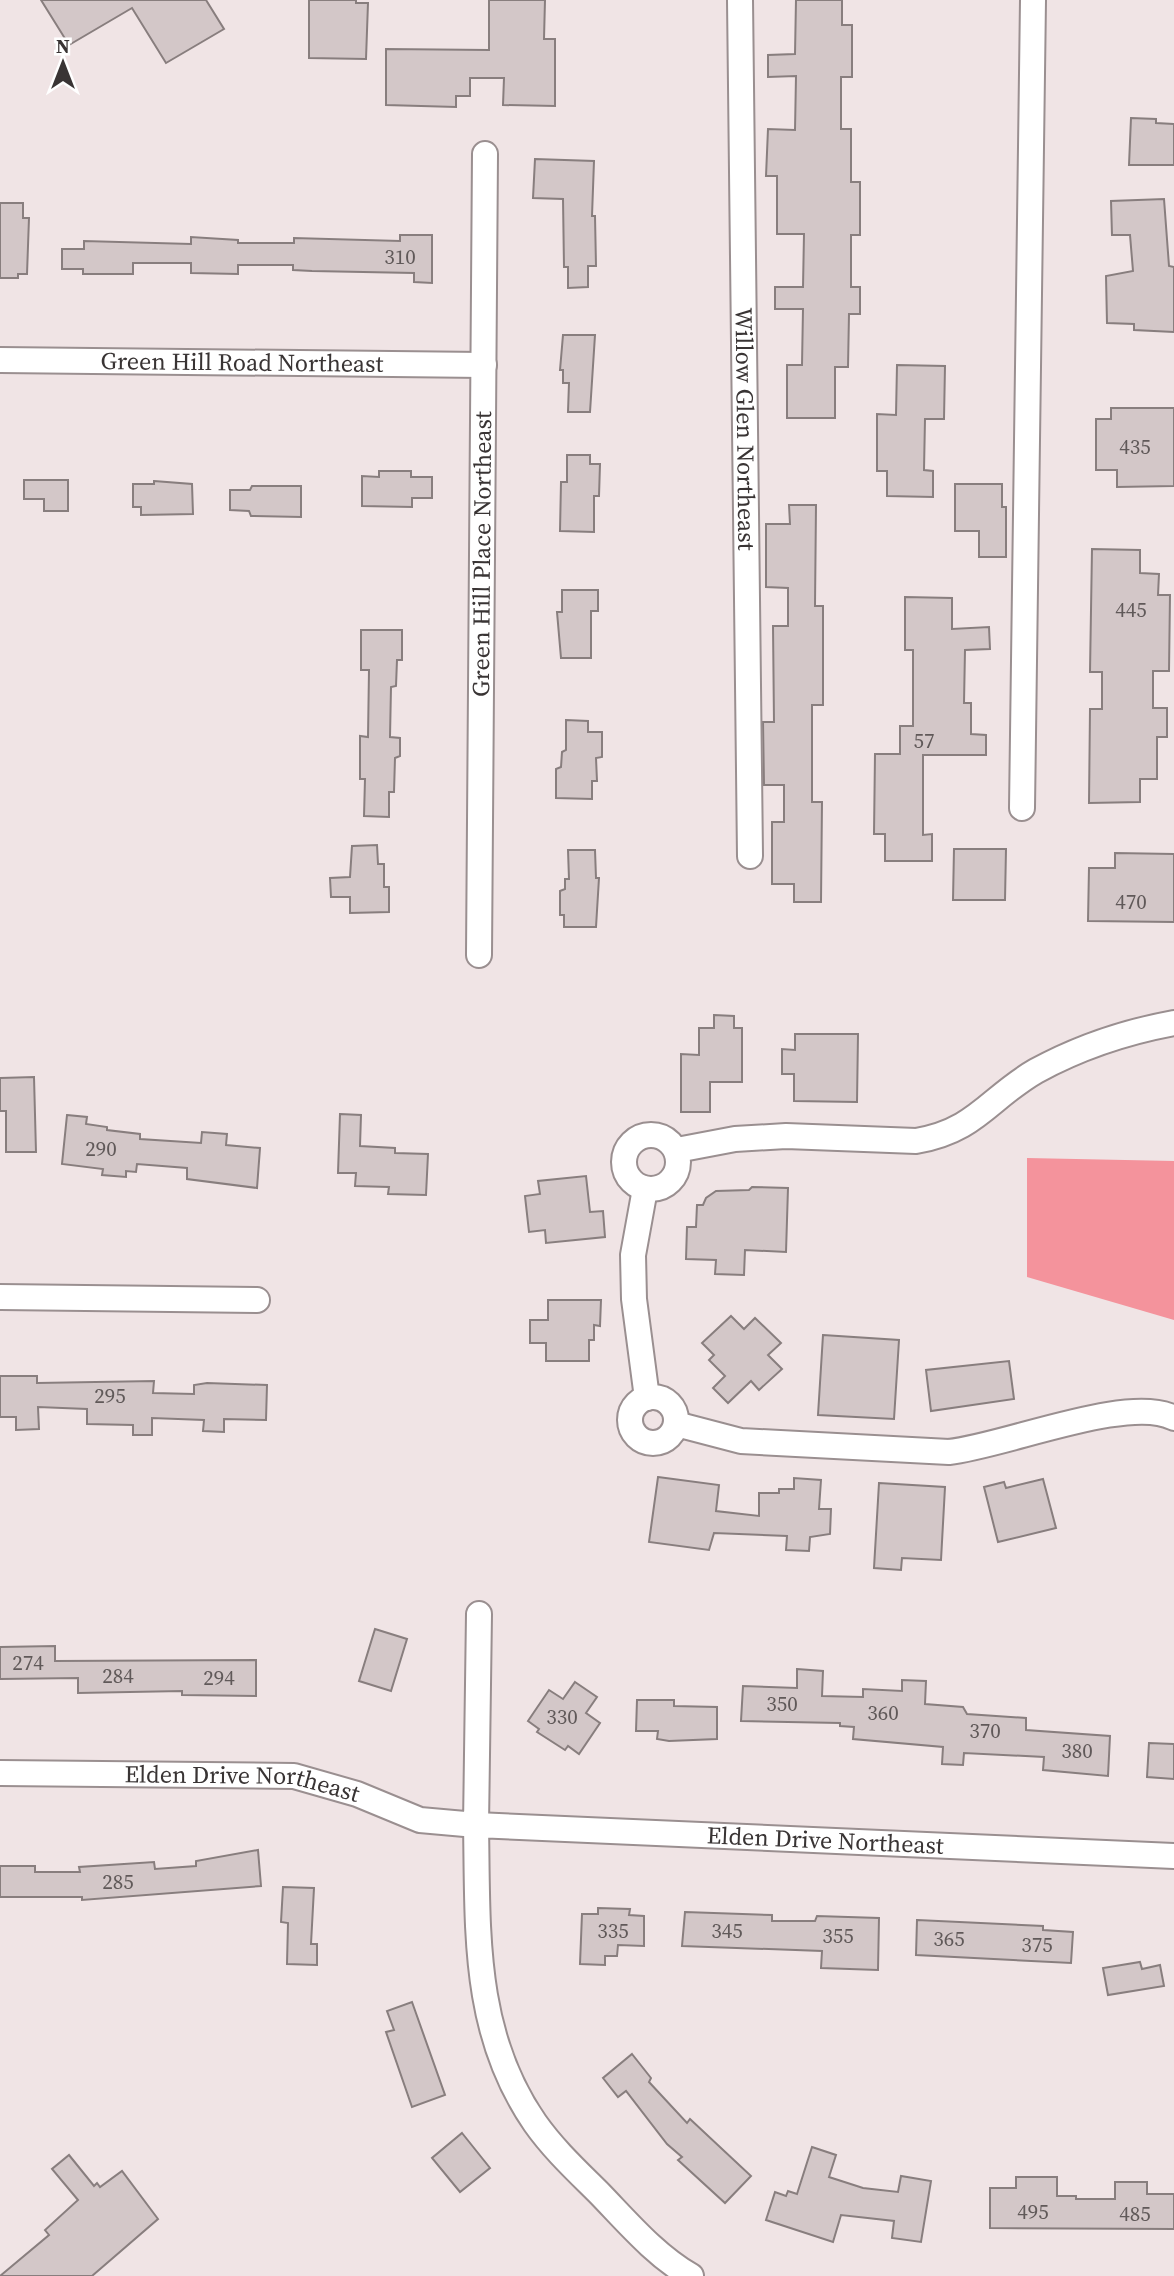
<svg xmlns="http://www.w3.org/2000/svg" width="1174" height="2276" font-family="'Source Serif 4',serif">
<style>
.forest{fill:#f4939c}
.building{fill:#d3c7c8;stroke:#887e7e;stroke-width:2}
.lines{fill:none;stroke-linecap:round;stroke-linejoin:round}
.minor-casing{stroke:#9a8f90;stroke-width:28}
.minor{stroke:#fff;stroke-width:24}
.labels{text-anchor:middle;stroke-width:6;stroke-linejoin:round;paint-order:stroke}
.number-label{font-size:21px;fill:#605959}
.street-label{font-size:24px;fill:#393434;stroke:#fff}
</style>
<rect width="100%" height="100%" fill="#f0e4e5"/>
<path class="forest" d="M 1027,1158 L 1174,1161 L 1174,1320 L 1027,1277 Z"/>
<g class="building">
<path d="M 41,0 L 206,0 L 224,29 L 166,63 L 132,8 L 69,45 Z"/>
<path d="M 309,0 L 356,0 L 356,3 L 368,3 L 366,59 L 309,58 Z"/>
<path d="M 489,0 L 545,0 L 544,39 L 555,39 L 555,106 L 503,105 L 504,78 L 470,78 L 470,96 L 456,96 L 456,107 L 386,105 L 386,49 L 489,50 Z"/>
<path d="M 796,0 L 842,0 L 842,25 L 852,25 L 852,77 L 841,77 L 841,129 L 851,129 L 851,182 L 860,182 L 860,235 L 851,235 L 851,287 L 860,287 L 860,314 L 849,314 L 848,367 L 835,367 L 835,418 L 787,418 L 787,365 L 802,365 L 803,309 L 775,309 L 775,287 L 803,287 L 804,234 L 777,234 L 777,176 L 766,176 L 768,129 L 795,130 L 796,76 L 768,77 L 768,55 L 795,54 Z"/>
<path d="M 1131,118 L 1156,119 L 1156,123 L 1174,124 L 1174,165 L 1129,165 Z"/>
<path d="M 535,159 L 594,161 L 592,216 L 595,216 L 596,266 L 588,266 L 588,287 L 568,288 L 568,267 L 564,267 L 563,199 L 533,198 Z"/>
<path d="M 1164,199 L 1169,266 L 1174,267 L 1174,332 L 1134,330 L 1134,324 L 1107,323 L 1106,276 L 1133,271 L 1130,235 L 1112,235 L 1111,201 Z"/>
<path d="M 0,203 L 23,203 L 23,218 L 29,218 L 27,274 L 18,274 L 18,278 L 0,278 Z"/>
<path d="M 400,235 L 432,235 L 432,283 L 414,282 L 414,273 L 312,271 L 293,270 L 293,265 L 238,265 L 238,274 L 191,273 L 191,263 L 133,263 L 133,274 L 83,274 L 83,269 L 62,269 L 62,249 L 84,249 L 84,241 L 191,244 L 191,237 L 238,240 L 238,243 L 294,243 L 294,238 L 400,241 Z"/>
<path d="M 563,335 L 595,335 L 590,412 L 568,412 L 569,383 L 563,383 L 563,370 L 560,370 Z"/>
<path d="M 897,365 L 945,366 L 944,419 L 925,419 L 924,470 L 933,471 L 933,497 L 887,496 L 887,471 L 877,471 L 877,414 L 896,415 Z"/>
<path d="M 1111,408 L 1174,408 L 1174,486 L 1117,487 L 1117,470 L 1096,470 L 1096,419 L 1111,419 Z"/>
<path d="M 567,455 L 590,455 L 590,464 L 600,464 L 599,496 L 594,496 L 594,532 L 560,531 L 561,482 L 567,482 Z"/>
<path d="M 379,471 L 411,471 L 411,477 L 432,477 L 432,498 L 412,498 L 412,507 L 362,506 L 362,476 L 379,477 Z"/>
<path d="M 24,480 L 68,480 L 68,511 L 44,511 L 44,499 L 24,499 Z"/>
<path d="M 154,481 L 192,484 L 193,514 L 141,515 L 141,507 L 133,507 L 133,484 L 154,484 Z"/>
<path d="M 955,484 L 1002,484 L 1002,507 L 1006,507 L 1006,557 L 979,557 L 979,531 L 955,531 Z"/>
<path d="M 252,486 L 301,486 L 301,517 L 251,516 L 249,511 L 230,510 L 230,490 L 250,490 Z"/>
<path d="M 789,505 L 816,505 L 815,606 L 823,606 L 823,705 L 812,705 L 812,802 L 822,802 L 821,902 L 794,902 L 794,884 L 772,884 L 772,822 L 784,822 L 784,785 L 764,785 L 763,722 L 774,722 L 773,626 L 788,626 L 788,588 L 766,587 L 766,524 L 790,524 Z"/>
<path d="M 1092,549 L 1140,550 L 1140,573 L 1159,574 L 1158,595 L 1170,595 L 1169,671 L 1153,671 L 1153,708 L 1167,708 L 1167,737 L 1157,737 L 1157,779 L 1140,779 L 1140,802 L 1089,803 L 1090,709 L 1102,709 L 1102,672 L 1090,672 Z"/>
<path d="M 562,590 L 598,590 L 598,611 L 591,611 L 591,658 L 561,658 L 557,612 L 562,612 Z"/>
<path d="M 905,597 L 952,598 L 952,629 L 989,627 L 990,649 L 965,650 L 964,703 L 971,703 L 971,734 L 986,735 L 986,755 L 923,755 L 923,835 L 932,834 L 932,861 L 885,861 L 885,834 L 874,834 L 875,754 L 900,754 L 900,726 L 913,726 L 913,650 L 905,650 Z"/>
<path d="M 361,630 L 402,630 L 402,660 L 397,660 L 396,686 L 391,687 L 390,737 L 400,738 L 400,756 L 395,758 L 394,792 L 389,792 L 389,817 L 364,816 L 365,779 L 360,779 L 360,736 L 368,737 L 369,670 L 361,670 Z"/>
<path d="M 566,720 L 588,721 L 588,732 L 602,732 L 602,757 L 596,758 L 597,781 L 592,781 L 592,799 L 556,798 L 556,769 L 561,767 L 562,752 L 566,750 Z"/>
<path d="M 377,845 L 378,864 L 384,864 L 384,887 L 389,887 L 389,912 L 350,913 L 350,897 L 331,897 L 330,878 L 350,877 L 352,846 Z"/>
<path d="M 954,849 L 1006,849 L 1005,900 L 953,900 Z"/>
<path d="M 568,850 L 595,850 L 596,878 L 599,878 L 596,927 L 564,927 L 564,915 L 560,915 L 560,891 L 565,889 L 565,879 L 569,879 Z"/>
<path d="M 1115,853 L 1174,854 L 1174,922 L 1088,921 L 1089,868 L 1115,868 Z"/>
<path d="M 714,1015 L 734,1016 L 734,1028 L 742,1028 L 742,1082 L 710,1082 L 710,1112 L 681,1112 L 681,1054 L 699,1055 L 699,1028 L 714,1028 Z"/>
<path d="M 795,1034 L 858,1034 L 857,1102 L 794,1101 L 794,1074 L 782,1074 L 782,1049 L 795,1050 Z"/>
<path d="M 34,1077 L 36,1152 L 6,1152 L 6,1111 L 0,1111 L 0,1078 Z"/>
<path d="M 340,1114 L 361,1115 L 360,1146 L 395,1148 L 395,1153 L 428,1154 L 426,1195 L 388,1194 L 389,1187 L 355,1186 L 356,1173 L 338,1173 Z"/>
<path d="M 67,1115 L 87,1117 L 86,1124 L 107,1127 L 107,1130 L 140,1134 L 140,1139 L 201,1143 L 202,1132 L 227,1134 L 226,1145 L 260,1148 L 257,1188 L 187,1179 L 187,1168 L 137,1164 L 136,1172 L 126,1171 L 126,1177 L 102,1175 L 103,1169 L 62,1164 Z"/>
<path d="M 586,1176 L 590,1212 L 603,1211 L 605,1237 L 546,1243 L 545,1230 L 529,1232 L 525,1196 L 540,1194 L 538,1181 Z"/>
<path d="M 752,1187 L 788,1188 L 786,1252 L 745,1250 L 744,1275 L 715,1274 L 716,1260 L 686,1259 L 687,1227 L 696,1227 L 697,1205 L 703,1205 L 706,1198 L 716,1191 L 749,1190 Z"/>
<path d="M 548,1300 L 601,1300 L 600,1326 L 594,1325 L 594,1340 L 589,1340 L 589,1361 L 546,1361 L 546,1343 L 530,1343 L 530,1320 L 548,1320 Z"/>
<path d="M 731,1316 L 744,1329 L 755,1318 L 781,1343 L 768,1355 L 782,1369 L 759,1390 L 751,1381 L 728,1403 L 713,1388 L 725,1376 L 709,1360 L 714,1355 L 702,1343 Z"/>
<path d="M 823,1335 L 899,1340 L 894,1419 L 818,1415 Z"/>
<path d="M 1009,1361 L 1014,1399 L 931,1411 L 926,1370 Z"/>
<path d="M 0,1376 L 37,1376 L 37,1383 L 154,1381 L 153,1393 L 194,1394 L 194,1385 L 207,1383 L 267,1385 L 266,1420 L 224,1419 L 224,1432 L 203,1431 L 204,1420 L 152,1418 L 152,1435 L 133,1435 L 133,1425 L 87,1424 L 87,1409 L 38,1407 L 39,1429 L 16,1430 L 16,1417 L 0,1417 Z"/>
<path d="M 658,1477 L 719,1485 L 716,1511 L 759,1516 L 759,1493 L 779,1493 L 779,1489 L 794,1489 L 794,1478 L 821,1480 L 819,1509 L 831,1509 L 830,1534 L 810,1537 L 809,1551 L 786,1550 L 787,1536 L 714,1533 L 709,1550 L 649,1542 Z"/>
<path d="M 1043,1479 L 1056,1528 L 998,1542 L 984,1487 L 1004,1482 L 1006,1488 Z"/>
<path d="M 879,1483 L 945,1487 L 941,1560 L 902,1558 L 901,1570 L 874,1568 Z"/>
<path d="M 375,1629 L 407,1639 L 391,1691 L 359,1681 Z"/>
<path d="M 55,1646 L 55,1661 L 256,1660 L 256,1696 L 182,1695 L 182,1691 L 78,1693 L 78,1678 L 0,1679 L 0,1647 Z"/>
<path d="M 797,1669 L 823,1671 L 822,1696 L 863,1697 L 863,1689 L 902,1691 L 902,1680 L 926,1681 L 925,1704 L 963,1707 L 967,1714 L 1026,1718 L 1026,1730 L 1110,1736 L 1108,1776 L 1043,1770 L 1044,1757 L 964,1753 L 963,1765 L 942,1764 L 943,1747 L 853,1739 L 854,1727 L 840,1726 L 840,1723 L 741,1721 L 743,1686 L 797,1688 Z"/>
<path d="M 575,1682 L 597,1697 L 586,1713 L 600,1723 L 579,1754 L 568,1746 L 565,1750 L 537,1732 L 539,1729 L 528,1721 L 549,1690 L 563,1699 Z"/>
<path d="M 637,1700 L 674,1700 L 674,1706 L 717,1707 L 717,1739 L 669,1741 L 657,1739 L 658,1731 L 636,1731 Z"/>
<path d="M 1149,1743 L 1174,1744 L 1174,1779 L 1147,1777 Z"/>
<path d="M 258,1850 L 261,1886 L 82,1900 L 82,1897 L 0,1897 L 0,1866 L 35,1866 L 35,1872 L 80,1872 L 79,1867 L 154,1862 L 155,1869 L 196,1866 L 196,1861 Z"/>
<path d="M 283,1887 L 314,1888 L 311,1944 L 317,1944 L 317,1965 L 287,1964 L 288,1923 L 281,1922 Z"/>
<path d="M 598,1908 L 630,1909 L 629,1915 L 644,1916 L 644,1946 L 618,1945 L 617,1956 L 605,1956 L 605,1965 L 580,1964 L 582,1914 L 598,1914 Z"/>
<path d="M 685,1912 L 772,1915 L 772,1921 L 815,1921 L 817,1916 L 879,1918 L 878,1970 L 821,1968 L 822,1951 L 682,1946 Z"/>
<path d="M 917,1920 L 1043,1926 L 1043,1930 L 1073,1932 L 1071,1963 L 916,1955 Z"/>
<path d="M 1140,1962 L 1142,1969 L 1160,1965 L 1164,1986 L 1108,1995 L 1103,1968 Z"/>
<path d="M 412,2002 L 445,2095 L 412,2107 L 386,2032 L 394,2030 L 387,2011 Z"/>
<path d="M 632,2054 L 651,2078 L 649,2082 L 687,2123 L 690,2119 L 751,2176 L 725,2203 L 678,2160 L 682,2157 L 667,2144 L 626,2091 L 618,2097 L 603,2078 Z"/>
<path d="M 462,2133 L 490,2168 L 460,2192 L 432,2158 Z"/>
<path d="M 812,2147 L 836,2155 L 829,2177 L 863,2188 L 898,2192 L 901,2176 L 931,2181 L 921,2242 L 892,2238 L 894,2221 L 841,2215 L 833,2242 L 766,2220 L 775,2192 L 786,2196 L 788,2191 L 797,2194 Z"/>
<path d="M 69,2155 L 94,2186 L 97,2183 L 100,2187 L 122,2171 L 158,2219 L 92,2276 L 0,2276 L 49,2235 L 45,2230 L 78,2200 L 52,2169 Z"/>
<path d="M 1016,2177 L 1057,2177 L 1057,2196 L 1076,2196 L 1076,2199 L 1115,2199 L 1115,2182 L 1147,2182 L 1147,2194 L 1174,2194 L 1174,2229 L 990,2228 L 990,2188 L 1016,2188 Z"/>
</g>
<g class="lines">
<defs>
<g id="minor">
<path id="s1" d="M 740,0 L 750,856"/>
<path id="s2" d="M 0,360 L 484,365"/>
<path d="M 1022,808 L 1033,0"/>
<path id="s3" d="M 479,955 L 485,154"/>
<circle cx="651" cy="1162" r="27"/>
<path d="M 677,1150 L 735,1139 L 786,1136 L 916,1141 C 976,1131 989,1098 1036,1071 C 1080,1047 1125,1032 1174,1023"/>
<path d="M 645,1189 L 633,1255 L 634,1299 L 647,1398"/>
<path d="M 0,1297 L 257,1300"/>
<circle cx="653" cy="1420" r="23"/>
<path d="M 676,1424 L 741,1441 L 949,1452 C 1005,1446 1129,1394 1174,1418"/>
<path id="s4" d="M 0,1773 L 294,1776 L 357,1794 L 420,1820 L 476,1825 L 479,1614"/>
<path id="s5" d="M 691,2276 C 656,2256 628,2223 600,2194 C 578,2172 554,2150 535,2123 C 472,2032 478,1931 476,1825 L 1174,1856"/>
</g>
</defs>
<use href="#minor" class="minor-casing"/>
<use href="#minor" class="minor"/>
</g>
<g class="labels">
<g class="number-label">
<text x="400" y="264">310</text>
<text x="1135" y="454">435</text>
<text x="1131" y="617">445</text>
<text x="924" y="748">57</text>
<text x="1131" y="909">470</text>
<text x="101" y="1156">290</text>
<text x="110" y="1403">295</text>
<text x="28" y="1670">274</text>
<text x="118" y="1683">284</text>
<text x="219" y="1685">294</text>
<text x="782" y="1711">350</text>
<text x="883" y="1720">360</text>
<text x="562" y="1724">330</text>
<text x="985" y="1738">370</text>
<text x="1077" y="1758">380</text>
<text x="118" y="1889">285</text>
<text x="613" y="1938">335</text>
<text x="727" y="1938">345</text>
<text x="838" y="1943">355</text>
<text x="949" y="1946">365</text>
<text x="1037" y="1952">375</text>
<text x="1033" y="2219">495</text>
<text x="1135" y="2221">485</text>
</g>
<g class="street-label">
<text dy="8" stroke="none"><textPath href="#s2" startOffset="242">Green Hill Road Northeast</textPath></text>
<text dy="8" stroke="none"><textPath href="#s1" startOffset="429">Willow Glen Northeast</textPath></text>
<text dy="8" stroke="none"><textPath href="#s3" startOffset="401">Green Hill Place Northeast</textPath></text>
<text dy="8" stroke="none"><textPath href="#s4" startOffset="243">Elden Drive Northeast</textPath></text>
<text dy="8" stroke="none"><textPath href="#s5" startOffset="878">Elden Drive Northeast</textPath></text>
</g>
</g>
<g transform="translate(63 63)" stroke="#ffffff" stroke-width="5" paint-order="stroke">
<path d="M0-5L12 26L0 18L-12 26Z" fill="#393434"/>
<text y="-10" font-size="19" font-weight="bold" text-anchor="middle" fill="#393434">N</text>
</g>
</svg>
